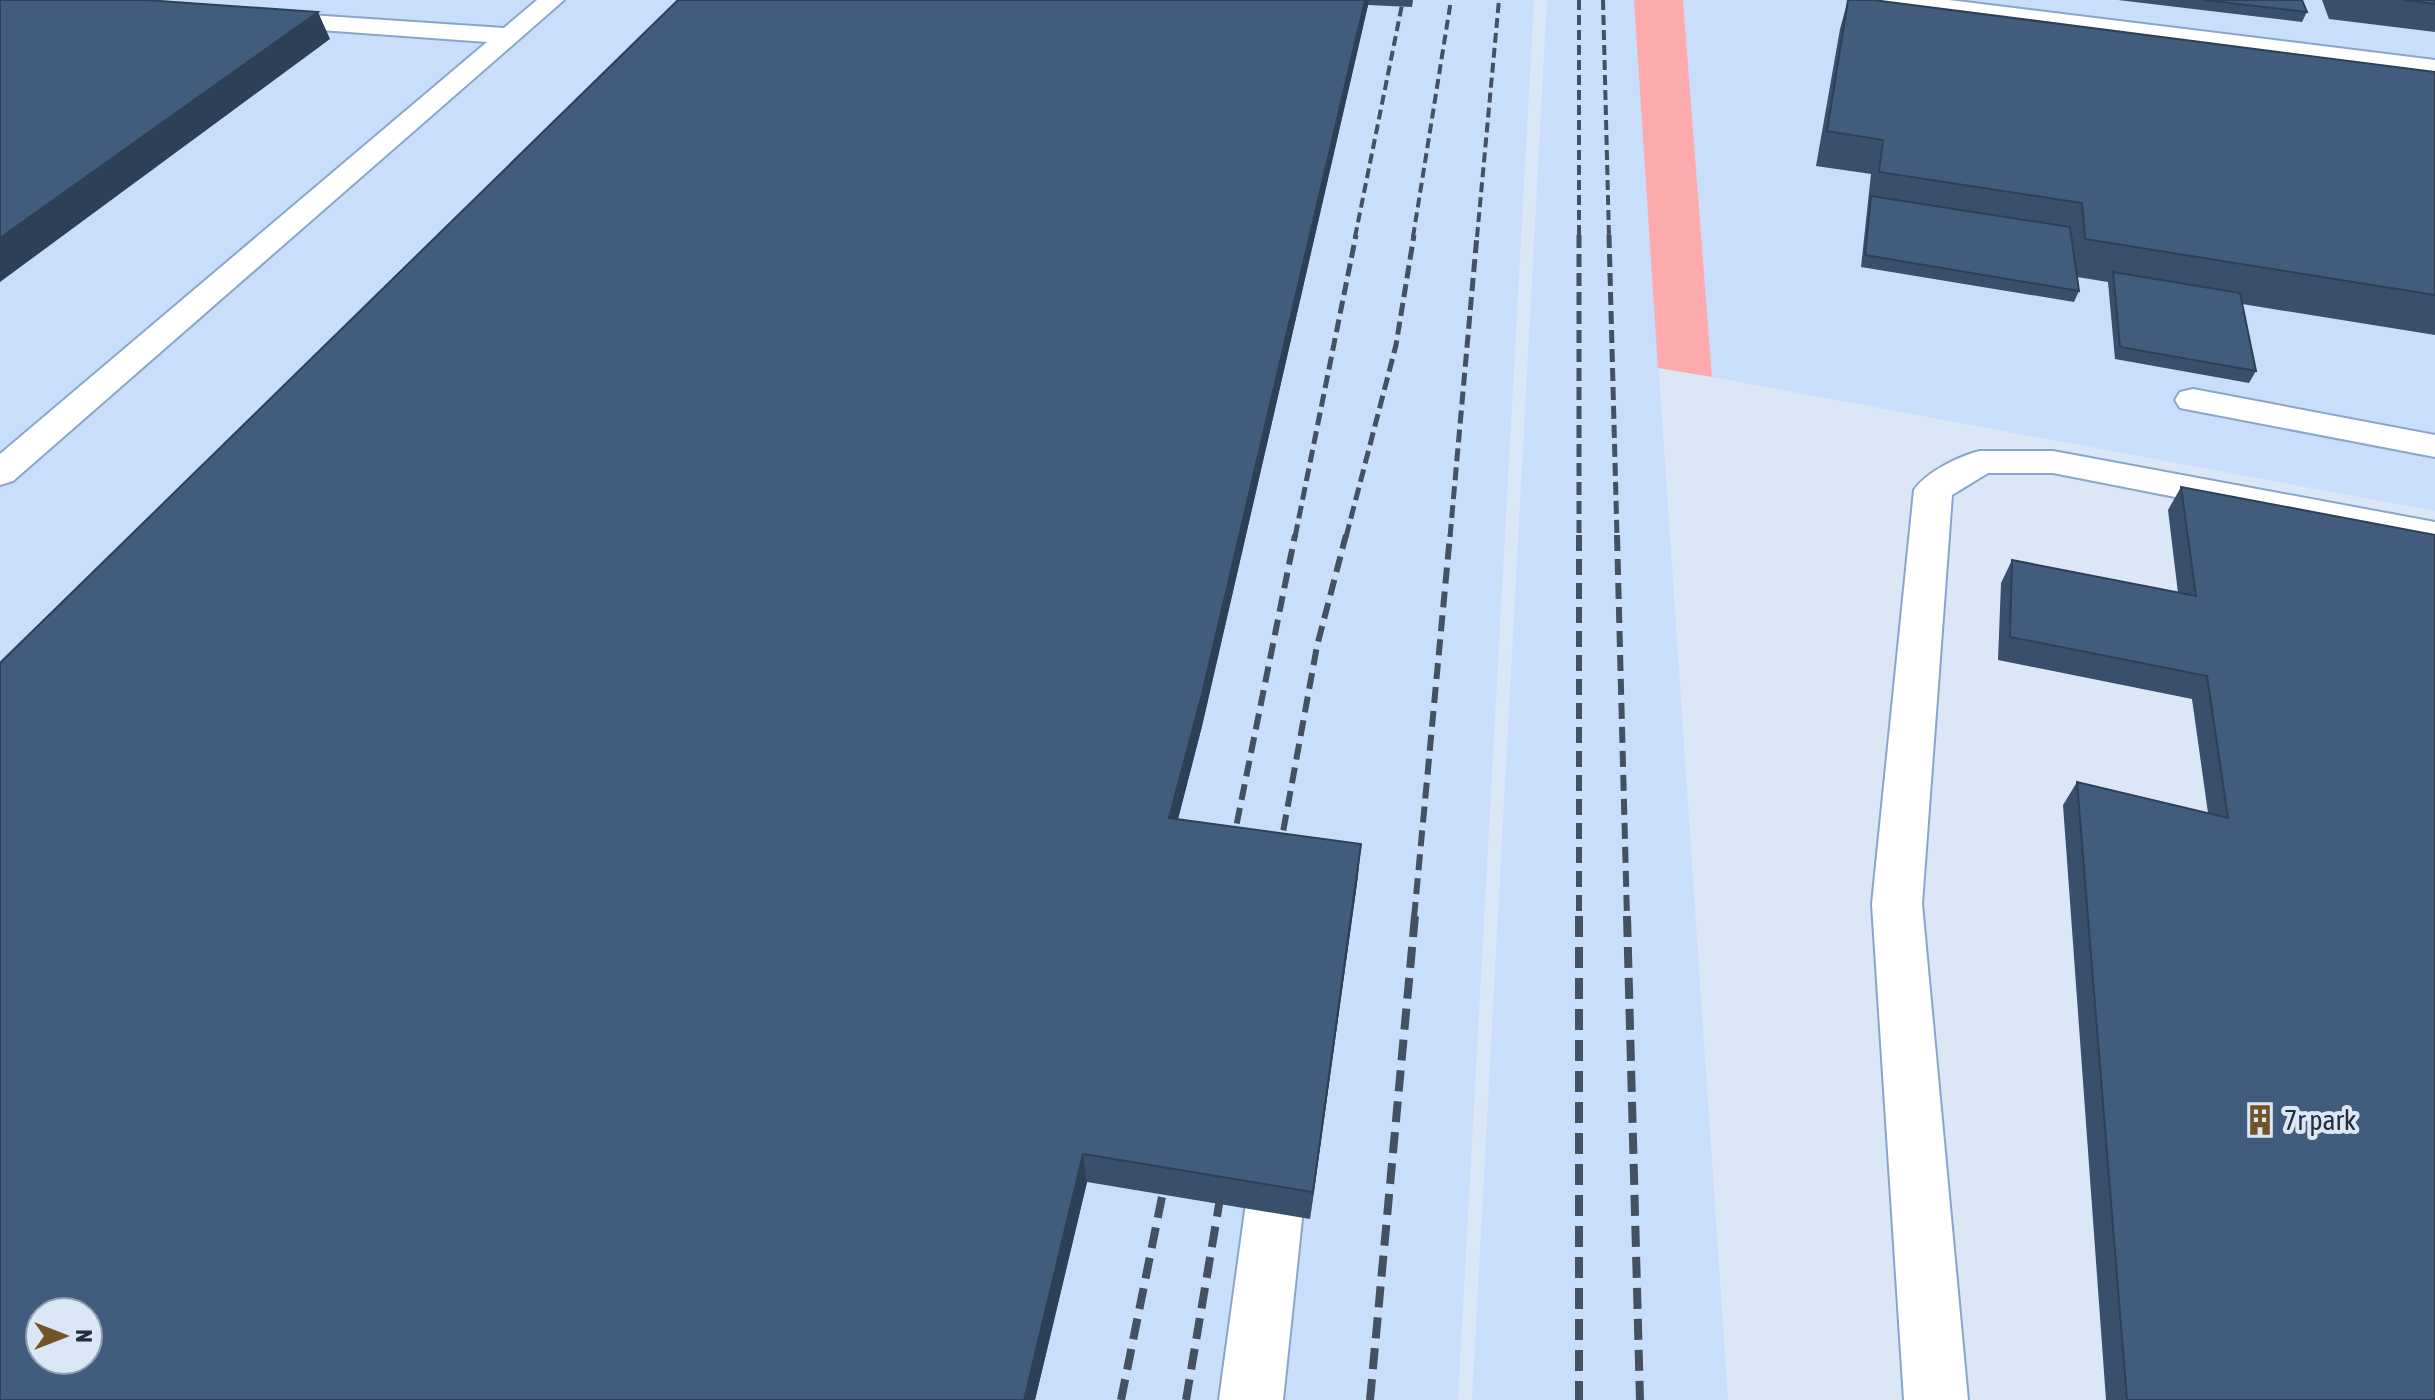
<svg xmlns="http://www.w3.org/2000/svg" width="2435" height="1400" font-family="'Asap Condensed',sans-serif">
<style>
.built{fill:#c9defa;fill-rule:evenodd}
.green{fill:#fdaaaf}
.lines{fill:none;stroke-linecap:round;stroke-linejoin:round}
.minor-casing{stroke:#88a5cb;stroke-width:4}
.minor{fill:#fff;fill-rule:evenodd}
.rail-far3{stroke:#455161;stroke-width:4;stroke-dasharray:10 5;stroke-linecap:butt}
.rail-far2{stroke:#455161;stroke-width:5;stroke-dasharray:13 6;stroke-linecap:butt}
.rail-far1{stroke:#455161;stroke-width:6;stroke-dasharray:16 8;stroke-linecap:butt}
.rail{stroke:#455161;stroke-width:8;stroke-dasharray:21 10;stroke-linecap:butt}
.wall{fill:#394f6c}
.shaded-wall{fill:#2e4058}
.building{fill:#425c7e;stroke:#2e4058;stroke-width:2;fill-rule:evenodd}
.labels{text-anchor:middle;stroke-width:8;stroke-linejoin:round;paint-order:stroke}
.near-poi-label{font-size:28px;fill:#222d3d;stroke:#dbe7f7;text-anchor:start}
</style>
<rect width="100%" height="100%" fill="#dbe7f7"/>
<g class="built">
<path d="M 0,0 L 1534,0 L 1458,1400 L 0,1400 ZM 40,1312 L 88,1312 L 88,1360 L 40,1360 Z"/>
<path d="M 1547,0 L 1634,0 L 1728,1400 L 1472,1400 Z"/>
<path d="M 1683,0 L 2435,0 L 2435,511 L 1712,377 Z"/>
</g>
<path class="green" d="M 1634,0 L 1683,0 L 1712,377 L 1658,368 Z"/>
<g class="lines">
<defs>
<g id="minor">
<path d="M 537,0 L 564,0 L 13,481 L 0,485 L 0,454 L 487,42 L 265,26 L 256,24 L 253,19 L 256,14 L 265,12 L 504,28 Z"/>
<path d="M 1878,0 L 1949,0 L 2435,60 L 2435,76 L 1890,7 L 1881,5 Z"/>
<path d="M 2193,389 L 2435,435 L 2435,457 L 2180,408 L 2175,400 L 2180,392 Z"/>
<path d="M 1980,451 L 2053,451 L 2435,522 L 2435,548 L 2053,473 L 1988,473 L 1952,495 L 1922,904 L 1968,1400 L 1904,1400 L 1872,904 L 1914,490 C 1926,472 1959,456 1980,451 Z"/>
<path d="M 1281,1126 L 1301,1133 L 1309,1152 L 1283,1400 L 1219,1400 L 1253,1152 L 1261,1133 Z"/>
</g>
</defs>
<use href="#minor" class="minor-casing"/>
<use href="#minor" class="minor"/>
<g class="rail-far3">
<path d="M 1579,0 L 1579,237"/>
<path d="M 1603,0 L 1609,237"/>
<path d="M 1355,237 L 1403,0"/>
<path d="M 1413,237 L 1451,0"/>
<path d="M 1477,237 L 1499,0"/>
</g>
<g class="rail-far2">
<path d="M 1579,235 L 1579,537"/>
<path d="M 1609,235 L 1617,537"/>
<path d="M 1295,537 L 1356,235"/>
<path d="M 1346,537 L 1396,345 L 1414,235"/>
<path d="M 1450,537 L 1477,235"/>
</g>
<g class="rail-far1">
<path d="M 1579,535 L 1579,918"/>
<path d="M 1617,535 L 1627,918"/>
<path d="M 1232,847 L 1295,535"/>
<path d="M 1279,854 L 1317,646 L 1346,535"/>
<path d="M 1414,918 L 1450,535"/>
</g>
<g class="rail">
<path d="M 1579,916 L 1579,1400"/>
<path d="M 1627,916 L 1640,1400"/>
<path d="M 1121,1400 L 1167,1172"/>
<path d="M 1186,1400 L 1223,1181"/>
<path d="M 1370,1400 L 1415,916"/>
</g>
</g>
<g class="wall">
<path d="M 678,0 L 1413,0 L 1412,7 L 1368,5 L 1202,726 L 1178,819 L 1358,876 L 1310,1219 L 1087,1182 L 1035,1400 L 0,1400 Z"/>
<path d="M 1848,0 L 2435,72 L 2435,335 L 2242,304 L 2256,371 L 2249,383 L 2115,359 L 2108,282 L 2077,277 L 2079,291 L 2074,302 L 1861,267 L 1871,174 L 1816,166 L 1840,29 Z"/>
<path d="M 2118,0 L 2302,0 L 2307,12 L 2302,22 Z"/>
<path d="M 2322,0 L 2435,0 L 2435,32 L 2329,19 Z"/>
<path d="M 2181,487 L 2435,1400 L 2106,1400 L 2063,805 L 2077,782 L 2208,813 L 2192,699 L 1998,660 L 2001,583 L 2012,560 L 2178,593 L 2168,510 Z"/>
</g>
<g class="shaded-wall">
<path d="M 1365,0 L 1369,0 L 1368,5 L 1202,726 L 1170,850 L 1169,818 Z"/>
<path d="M 318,12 L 330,39 L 0,282 L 0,238 Z"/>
<path d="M 1361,844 L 1358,876 L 1310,1219 L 1313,1192 Z"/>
<path d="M 1083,1154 L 1087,1182 L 1035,1400 L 1024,1400 Z"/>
</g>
<g class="building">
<path d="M 0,0 L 145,0 L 318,12 L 0,238 Z"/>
<path d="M 678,0 L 1365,0 L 1202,694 L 1169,818 L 1361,844 L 1313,1192 L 1083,1154 L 1024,1400 L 0,1400 L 0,663 ZM 40,1312 L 88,1312 L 88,1360 L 40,1360 Z"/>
<path d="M 1848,0 L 1873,0 L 2435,72 L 2435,295 L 2085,239 L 2082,203 L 1879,172 L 1883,140 L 1827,131 Z"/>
<path d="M 2204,0 L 2302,0 L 2307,12 Z"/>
<path d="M 2404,0 L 2435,0 L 2435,4 Z"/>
<path d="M 1871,196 L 2070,227 L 2079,291 L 1865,255 Z"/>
<path d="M 2113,272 L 2240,293 L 2256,371 L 2120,347 Z"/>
<path d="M 2181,487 L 2435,535 L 2435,1400 L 2127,1400 L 2077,782 L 2228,818 L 2207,676 L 2010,637 L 2012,560 L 2196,596 Z"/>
</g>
<defs>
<symbol id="building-bare" viewBox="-9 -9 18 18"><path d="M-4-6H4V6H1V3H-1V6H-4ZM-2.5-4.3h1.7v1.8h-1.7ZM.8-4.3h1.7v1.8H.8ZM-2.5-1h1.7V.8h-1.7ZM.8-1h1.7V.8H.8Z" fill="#715428" stroke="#dbe7f7" stroke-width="2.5" paint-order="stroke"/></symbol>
</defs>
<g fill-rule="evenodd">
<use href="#building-bare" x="2238" y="1098" width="44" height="44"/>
</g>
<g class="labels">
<g class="near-poi-label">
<text x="2284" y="1130">7r park</text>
</g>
</g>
<g transform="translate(64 1336) rotate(90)"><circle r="38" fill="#dbe7f7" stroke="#919dad" stroke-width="2"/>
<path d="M0-6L14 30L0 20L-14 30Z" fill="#715428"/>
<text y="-12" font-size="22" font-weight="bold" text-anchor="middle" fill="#222d3d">N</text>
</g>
</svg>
